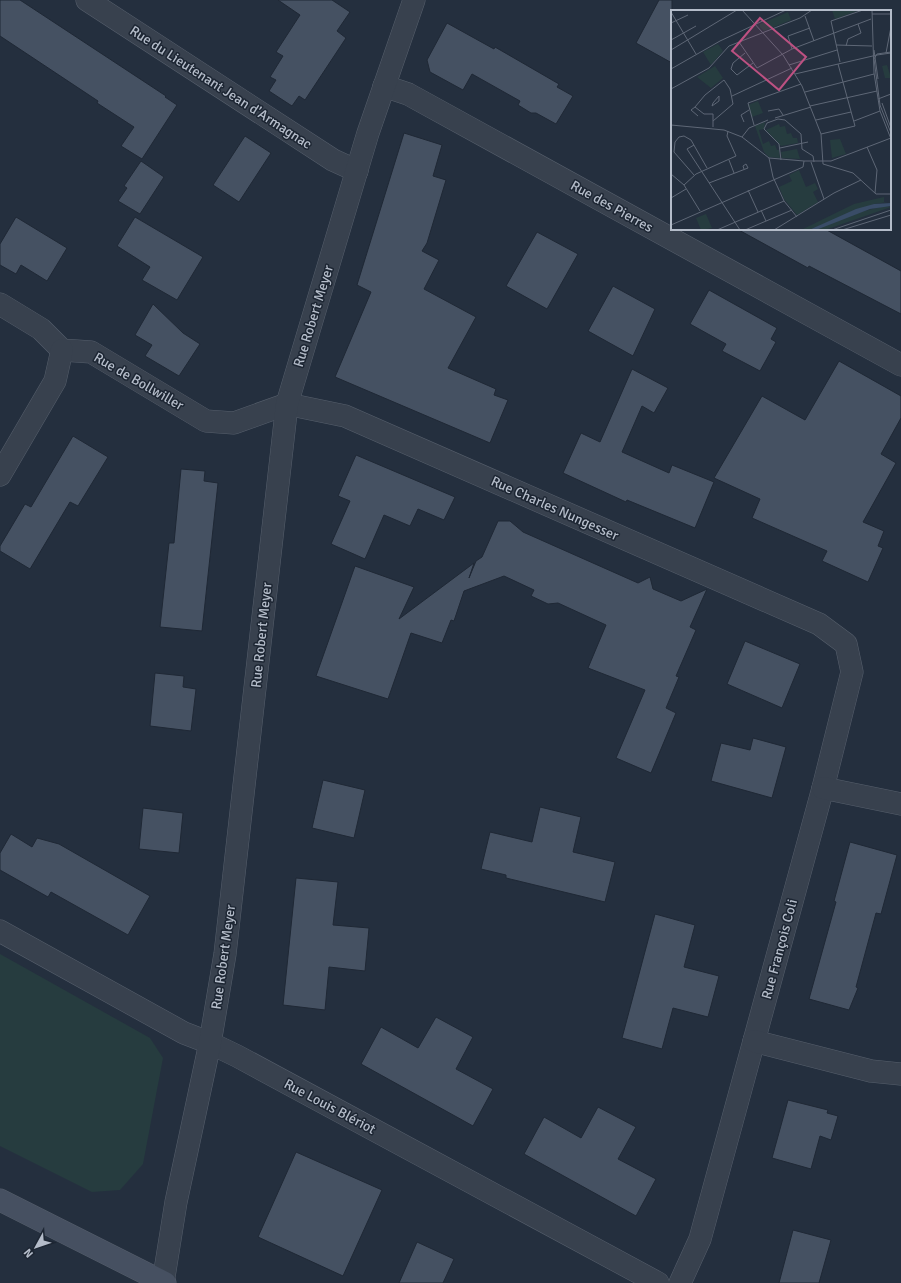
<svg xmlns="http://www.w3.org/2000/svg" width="901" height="1283" font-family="Signika,sans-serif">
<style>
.green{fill:#263c3f}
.building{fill:#455162;stroke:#1f2835}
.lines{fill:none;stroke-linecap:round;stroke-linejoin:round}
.minor-casing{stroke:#565f6c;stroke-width:23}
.secondary-casing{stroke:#565f6c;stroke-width:23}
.minor{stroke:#38414e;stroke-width:22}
.secondary{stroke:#465061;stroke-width:22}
.labels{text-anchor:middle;stroke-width:3;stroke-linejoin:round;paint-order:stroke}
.street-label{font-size:14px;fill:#b4bcc9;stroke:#1d2633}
.inset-road{fill:none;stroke:#5e6776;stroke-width:1}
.view{fill:#bd5182;fill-opacity:0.15;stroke:#bd5182;stroke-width:2}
.inset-edge{fill:none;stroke:#b4bcc9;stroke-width:2}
</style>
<rect width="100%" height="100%" fill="#242f3e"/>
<path class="green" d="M 0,954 L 150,1038 L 163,1058 L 143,1164 L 120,1190 L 92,1192 L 0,1146 Z"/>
<g class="building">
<path d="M 0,0 L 20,0 L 166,96 L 165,97 L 177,105 L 142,159 L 121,146 L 134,127 L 97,103 L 98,101 L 0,36 Z"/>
<path d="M 278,0 L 332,0 L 350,12 L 337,31 L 346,38 L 305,100 L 299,96 L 292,106 L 269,91 L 276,80 L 270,77 L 283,56 L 276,52 L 300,15 Z"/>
<path d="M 659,0 L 672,0 L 672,63 L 636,43 Z"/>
<path d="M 447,23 L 494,49 L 495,47 L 559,84 L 557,87 L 573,96 L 556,124 L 536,113 L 531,113 L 518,105 L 520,101 L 472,74 L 463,90 L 430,72 L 427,60 Z"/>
<path d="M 404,133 L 442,145 L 433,176 L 446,180 L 427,243 L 422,251 L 439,260 L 424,289 L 476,317 L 448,368 L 496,389 L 494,395 L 508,400 L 490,443 L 335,377 L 371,292 L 357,285 Z"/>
<path d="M 245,136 L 271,153 L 239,202 L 213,185 Z"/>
<path d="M 141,161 L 164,177 L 140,214 L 118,201 L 127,188 L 124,186 Z"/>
<path d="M 16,217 L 67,248 L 47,281 L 21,265 L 16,274 L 0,265 L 0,244 Z"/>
<path d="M 135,217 L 203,257 L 177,300 L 142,280 L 150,267 L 117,246 Z"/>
<path d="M 737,229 L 825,229 L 901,271 L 901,314 L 809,266 L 808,268 Z"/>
<path d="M 537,232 L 578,254 L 547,309 L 506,286 Z"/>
<path d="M 613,286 L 655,309 L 633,356 L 588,331 Z"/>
<path d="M 709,290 L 777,328 L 771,339 L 776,342 L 760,371 L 722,351 L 726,344 L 690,324 Z"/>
<path d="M 153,304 L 183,333 L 200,344 L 179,376 L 145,356 L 152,345 L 135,335 Z"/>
<path d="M 839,361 L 901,396 L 901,418 L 881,454 L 896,463 L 863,522 L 884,531 L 878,546 L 883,548 L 868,582 L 822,561 L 827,551 L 752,518 L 760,499 L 714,478 L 762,396 L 805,420 Z"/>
<path d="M 632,369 L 668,388 L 654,413 L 642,406 L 622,452 L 669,473 L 672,465 L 714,482 L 695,528 L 627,500 L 626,502 L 563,473 L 581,433 L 600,442 Z"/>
<path d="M 73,436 L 108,457 L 78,506 L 70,502 L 30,569 L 0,551 L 0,546 L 25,504 L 31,507 Z"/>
<path d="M 356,455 L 455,497 L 444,520 L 418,509 L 410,526 L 384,515 L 365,559 L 331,544 L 350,501 L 338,496 Z"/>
<path d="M 181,469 L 205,471 L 204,481 L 218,483 L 202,631 L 160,627 L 169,543 L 174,543 Z"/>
<path d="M 498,521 L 510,521 L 523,532 L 638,583 L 650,577 L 653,589 L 681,601 L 707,589 L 690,627 L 696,630 L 676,676 L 679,677 L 666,708 L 676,713 L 651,773 L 616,758 L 645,690 L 588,668 L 606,625 L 558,603 L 548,604 L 531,596 L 534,590 L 504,576 L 464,591 L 454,621 L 451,620 L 442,643 L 411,633 L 388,699 L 316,676 L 355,566 L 414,587 L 399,619 L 474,563 L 469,578 L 476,561 L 482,557 Z"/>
<path d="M 745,641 L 800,664 L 782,708 L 727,684 Z"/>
<path d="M 155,673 L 184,676 L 183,687 L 196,689 L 191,731 L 150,726 Z"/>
<path d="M 753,738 L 786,747 L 772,798 L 711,781 L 721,743 L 750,750 Z"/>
<path d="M 323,780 L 365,790 L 354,838 L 312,828 Z"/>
<path d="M 540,807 L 581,817 L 573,852 L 615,862 L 605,902 L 506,878 L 506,875 L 481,869 L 490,832 L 532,842 Z"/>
<path d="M 143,808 L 183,813 L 179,853 L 139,849 Z"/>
<path d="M 11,834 L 32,847 L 37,838 L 59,844 L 150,896 L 128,935 L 51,892 L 48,897 L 0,870 L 0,853 Z"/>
<path d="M 850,842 L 897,855 L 881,914 L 876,913 L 856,987 L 858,988 L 849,1010 L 809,999 L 836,902 L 834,901 Z"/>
<path d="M 296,878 L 338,882 L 333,925 L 369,928 L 365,971 L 329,967 L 325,1010 L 283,1005 Z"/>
<path d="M 655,914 L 695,925 L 684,967 L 719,976 L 708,1017 L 673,1008 L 662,1049 L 622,1038 Z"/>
<path d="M 436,1017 L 473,1037 L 456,1069 L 493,1089 L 473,1126 L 361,1064 L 381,1027 L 418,1048 Z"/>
<path d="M 788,1100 L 828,1110 L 827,1113 L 838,1116 L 831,1140 L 820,1136 L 811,1169 L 772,1158 Z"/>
<path d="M 598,1107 L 636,1127 L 618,1159 L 656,1179 L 636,1216 L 524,1154 L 544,1117 L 581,1138 Z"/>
<path d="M 296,1152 L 382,1190 L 343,1276 L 258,1237 Z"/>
<path d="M 793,1230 L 831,1240 L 819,1283 L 779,1283 Z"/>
<path d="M 417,1242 L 454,1259 L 443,1283 L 399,1283 Z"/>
</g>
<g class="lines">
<defs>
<g id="minor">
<path d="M 87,0 L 333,160 L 357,171"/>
<path d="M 384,86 L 408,94 L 901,365"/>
<path d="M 0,304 L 41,329 L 62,350 L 91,352 L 206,421 L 234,423 L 287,404"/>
<path d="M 287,404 L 345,416 L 819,624 L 846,644 L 852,672 L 823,788 L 700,1239 L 680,1283"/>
<path d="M 0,475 L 55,381 L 62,350"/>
<path d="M 823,788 L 901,804"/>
<path d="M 0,931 L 184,1033 L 210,1043 L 237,1056 L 658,1283"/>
<path d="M 754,1041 L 871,1071 L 901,1074"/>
<path d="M 163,1283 L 176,1202 L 210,1043 L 225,954 L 287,404 L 368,133 L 414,0"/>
</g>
<path id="secondary" d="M 0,1200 L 165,1283"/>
</defs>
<use href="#minor" class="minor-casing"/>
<use href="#secondary" class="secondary-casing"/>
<use href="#minor" class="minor"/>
<use href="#secondary" class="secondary"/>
</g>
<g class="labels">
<g class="street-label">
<text transform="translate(221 87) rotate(33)" y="5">Rue du Lieutenant Jean d'Armagnac</text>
<text transform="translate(612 206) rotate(29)" y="5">Rue des Pierres</text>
<text transform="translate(313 316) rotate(-73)" y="5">Rue Robert Meyer</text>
<text transform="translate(139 381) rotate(30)" y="5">Rue de Bollwiller</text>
<text transform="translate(555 508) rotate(24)" y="5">Rue Charles Nungesser</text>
<text transform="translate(261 635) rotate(-84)" y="5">Rue Robert Meyer</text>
<text transform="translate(779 949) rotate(-75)" y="5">Rue François Coli</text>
<text transform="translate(223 957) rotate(-82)" y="5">Rue Robert Meyer</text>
<text transform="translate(330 1106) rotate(28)" y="5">Rue Louis Blériot</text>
</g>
</g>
<g transform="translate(671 10)">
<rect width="220" height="220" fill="#242f3e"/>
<path d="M 161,0 L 186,0 L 186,1 L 164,9 ZM 117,2 L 120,10 L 93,21 L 89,17 L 89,14 ZM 47,34 L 52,41 L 40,55 L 32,42 ZM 216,55 L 220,68 L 214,68 L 211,56 ZM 44,56 L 52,68 L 40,78 L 26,67 ZM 87,91 L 92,103 L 81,107 L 77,95 ZM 94,112 L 93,119 L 88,120 L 92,134 L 98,131 L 100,136 L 104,135 L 106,140 L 108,140 L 109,148 L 98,147 L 93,142 L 84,116 ZM 108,114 L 109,117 L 114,116 L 116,124 L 120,123 L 122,128 L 126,128 L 127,133 L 110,136 L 95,120 ZM 169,129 L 175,144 L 161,148 L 159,130 ZM 126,139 L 129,149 L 111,148 L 110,142 ZM 128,160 L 135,177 L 144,173 L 147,179 L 142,182 L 147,192 L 126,205 L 113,189 L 108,177 L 121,171 L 118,165 ZM 213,187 L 213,192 L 217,192 L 203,194 L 138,220 L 130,220 L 183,194 ZM 213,196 L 220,197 L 154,220 L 145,220 L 178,205 ZM 35,204 L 41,218 L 30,220 L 25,208 Z" fill="#263c3f"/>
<path d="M 220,193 L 220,196 L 199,199 L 145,220 L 138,220 L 185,199 L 203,194 Z" fill="#394c67"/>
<path class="inset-road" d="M 71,0 L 112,45 L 131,76 L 150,124 L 152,154 L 182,163 L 205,184 L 220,184M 201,0 L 203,63 L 209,101 L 220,129M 0,2 L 25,44M 201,4 L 220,4M 134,6 L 143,31M 0,13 L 17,5M 0,30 L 25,16M 68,32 L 86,58 L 121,39 L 200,9M 165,35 L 201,36M 175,36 L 177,29 L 190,23 L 187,14M 121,39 L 117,26 L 139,18M 0,40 L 66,0M 203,40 L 207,69M 220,42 L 206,44 L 203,49 L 209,95 L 220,123M 74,43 L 62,53 L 60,59 L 66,65 L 82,53M 215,43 L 220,17M 206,45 L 220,43M 169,52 L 160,11 L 192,0M 118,55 L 166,40M 0,59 L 49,31 L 115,0M 124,64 L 206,45M 0,79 L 38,58 L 58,36 L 129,8 L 141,0M 134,82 L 203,64M 48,86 L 48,91 L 41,96 L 42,93 ZM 61,86 L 121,58M 207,89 L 220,84M 211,93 L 220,118M 139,96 L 206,81M 24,97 L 20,100 L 27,106M 97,101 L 108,99 L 112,105M 104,108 L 140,97M 145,110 L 180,102M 42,111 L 62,94 L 59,79 L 53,70 L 34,85 L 24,97 L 33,104 L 42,104 L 42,117M 183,111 L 209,101M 73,112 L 70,105 L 78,100M 0,115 L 53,120 L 71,127 L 98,148 L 133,151 L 160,151 L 220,128M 83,115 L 77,93 L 130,74M 150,124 L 184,116 L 167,54M 71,127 L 78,118 L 97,110M 23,135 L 16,139 L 69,220M 196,137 L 206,160 L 204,183M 109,138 L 137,132M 98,148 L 102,167 L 113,191 L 126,207M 58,150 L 63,163M 110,150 L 108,134 L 93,119 L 96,113 L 107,109 L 114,110 L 130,124 L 131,139 L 142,146 L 143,152M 140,152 L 153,189M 0,164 L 13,175 L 29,201M 23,165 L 3,142 L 4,132 L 8,127 L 13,126 L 20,130 L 36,158M 38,173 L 77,158 L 75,154 L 72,156 L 73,159M 13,175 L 25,164 L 65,146 L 56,126 L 57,121M 77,180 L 87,202M 0,188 L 15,179M 90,200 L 95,211M 0,215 L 132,157 L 133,151M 46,220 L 113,191M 74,220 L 121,200M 103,220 L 163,183 L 190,170M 161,220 L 220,200M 171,220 L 220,205"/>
<path class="view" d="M 89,8 L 135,47 L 108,80 L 61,41 Z"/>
<rect width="220" height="220" class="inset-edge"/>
</g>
<g transform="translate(36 1247) rotate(230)" stroke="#1d2633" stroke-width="3" paint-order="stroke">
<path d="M0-3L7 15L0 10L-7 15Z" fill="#b4bcc9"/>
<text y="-6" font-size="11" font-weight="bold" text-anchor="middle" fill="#b4bcc9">N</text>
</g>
</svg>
